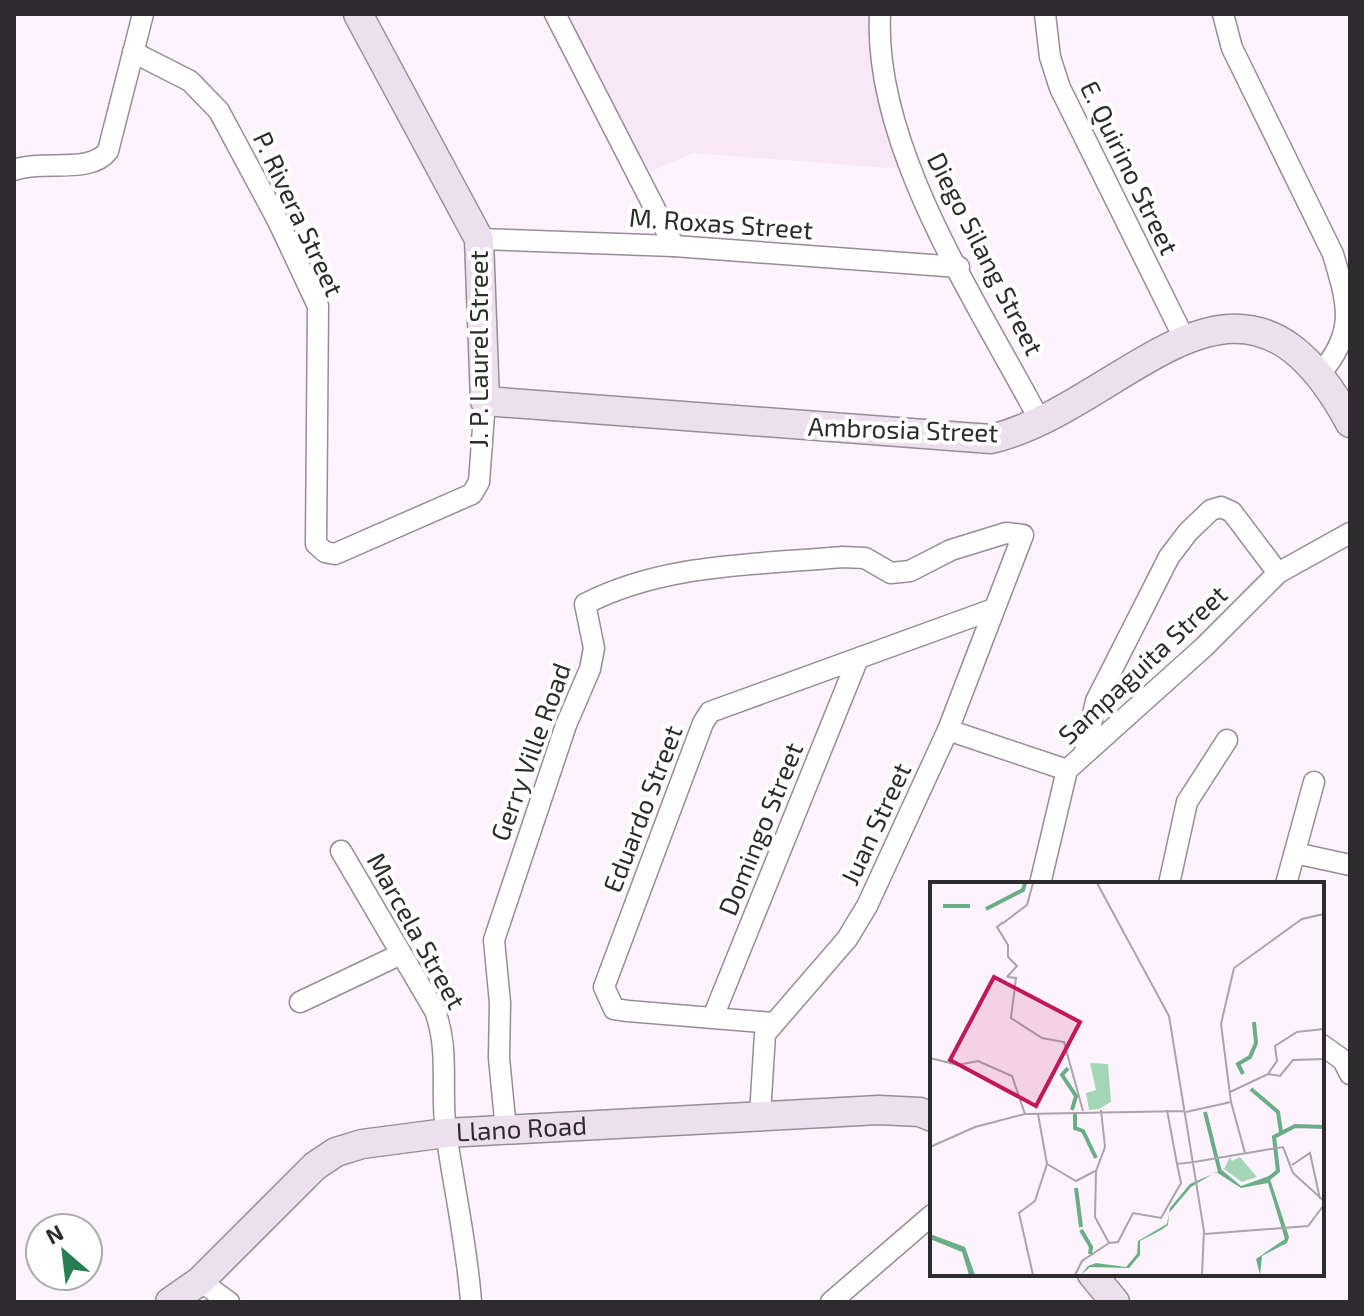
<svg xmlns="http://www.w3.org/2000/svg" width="1364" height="1316" font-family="'Exo 2',sans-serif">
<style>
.built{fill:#f7e7f7}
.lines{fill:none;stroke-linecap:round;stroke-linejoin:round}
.street-casing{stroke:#968d97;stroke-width:23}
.secondary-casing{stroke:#968d97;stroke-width:31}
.street{stroke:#fff;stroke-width:20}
.secondary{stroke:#eedfef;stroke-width:28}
.labels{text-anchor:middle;stroke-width:8;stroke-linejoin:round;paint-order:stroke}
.street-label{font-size:26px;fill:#2e2b2f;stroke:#fff}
.inset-river{fill:none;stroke:#6bad86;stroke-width:4}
.inset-road{fill:none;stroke:#aaa3ab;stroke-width:2}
.view{fill:#c2185b;fill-opacity:0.15;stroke:#c2185b;stroke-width:4}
.inset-edge{fill:none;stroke:#2e2b2f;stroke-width:4}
</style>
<rect width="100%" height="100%" fill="#fdf3fd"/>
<path class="built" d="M 566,14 L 873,14 L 881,95 L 900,169 L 693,153 L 649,172 Z"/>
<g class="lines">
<defs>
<g id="street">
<path d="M 555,14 L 674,246"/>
<path d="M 880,14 C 873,148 978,303 1039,419"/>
<path d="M 1045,14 L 1050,57 L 1060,88 L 1184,338"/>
<path d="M 1223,14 L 1232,48 L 1333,254 C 1348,305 1357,332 1319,375"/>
<path d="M 133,52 L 190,81 L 219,111 L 278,221 L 318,306 L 316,544 L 325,552 L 335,554 L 472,494 L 479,482 L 485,401"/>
<path d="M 14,170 C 42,159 90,175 108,151 L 143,14"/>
<path d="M 479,239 L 674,246 L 959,267"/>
<path d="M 948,730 L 1067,770"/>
<path d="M 1085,751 L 1096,701 L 1169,557 L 1188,532 L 1211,510 L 1221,507 L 1232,512 L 1278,573"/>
<path d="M 341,851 L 435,1011 C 450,1052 440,1090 446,1132 C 454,1189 467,1245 471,1302"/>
<path d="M 1295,853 L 1350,865"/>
<path d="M 1040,884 L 1067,770 L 1204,647 L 1278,573 L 1350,533"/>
<path d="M 1169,884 L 1187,802 L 1227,740"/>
<path d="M 1286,884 L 1314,782"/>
<path d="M 300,1002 L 401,954"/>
<path d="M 713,1017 L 857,661"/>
<path d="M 773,1023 L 628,1011 L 614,1009 L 604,987 L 703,723 L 710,712 L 991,610"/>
<path d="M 1322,1045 L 1343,1060 L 1350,1074"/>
<path d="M 506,1130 L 499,1058 L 500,1003 L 494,940 L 566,725 L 590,669 L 594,648 L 585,604 C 664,563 755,565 842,557 L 865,558 L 891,573 L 910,571 L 951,550 L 1006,533 L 1023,535 L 948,730 L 867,906 L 847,939 L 765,1034 L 760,1115"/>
<path d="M 200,1281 L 229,1302"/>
<path d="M 831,1302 L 932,1215"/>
</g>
<g id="secondary">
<path d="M 358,14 L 479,239 L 485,401 L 991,439 C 1128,406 1240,218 1350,423"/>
<path d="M 1092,1274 L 1115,1302"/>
<path id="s1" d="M 170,1302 L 200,1281 L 315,1166 L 336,1152 L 362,1144 L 446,1133 L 879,1110 L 920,1112 L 932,1117"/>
</g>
</defs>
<use href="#street" class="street-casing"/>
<use href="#secondary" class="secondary-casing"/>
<use href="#street" class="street"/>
<use href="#secondary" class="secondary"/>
</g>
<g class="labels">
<g class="street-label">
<text transform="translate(1129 168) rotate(64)" y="9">E. Quirino Street</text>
<text transform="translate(298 214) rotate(65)" y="9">P. Rivera Street</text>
<text transform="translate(721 224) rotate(4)" y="9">M. Roxas Street</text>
<text transform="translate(985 254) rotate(63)" y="9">Diego Silang Street</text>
<text transform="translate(479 349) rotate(-90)" y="9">J. P. Laurel Street</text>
<text transform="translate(903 430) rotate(2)" y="9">Ambrosia Street</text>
<text transform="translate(1143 665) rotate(-43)" y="9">Sampaguita Street</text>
<text transform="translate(531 752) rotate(-70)" y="9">Gerry Ville Road</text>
<text transform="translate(643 809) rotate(-69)" y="9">Eduardo Street</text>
<text transform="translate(876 824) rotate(-65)" y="9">Juan Street</text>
<text transform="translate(761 829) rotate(-68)" y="9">Domingo Street</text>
<text transform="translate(416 931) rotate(61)" y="9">Marcela Street</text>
<text dy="9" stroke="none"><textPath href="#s1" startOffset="412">Llano Road</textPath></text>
</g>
</g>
<g transform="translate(930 882)">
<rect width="394" height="394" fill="#fdf3fd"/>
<path d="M 160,181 L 178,182 L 181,220 L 169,227 L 159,228 L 156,211 L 166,208 ZM 300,275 L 302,279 L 310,275 L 327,295 L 312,300 L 294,287 Z" fill="#a3d5b6"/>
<path d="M 292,288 L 311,304 L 339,294 L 359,355 L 357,361 L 332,374 L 330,393 L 326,377 L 355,357 L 338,301 L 311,306 L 286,290 L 261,305 L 239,331 L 238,343 L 231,348 L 210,359 L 210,373 L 199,386 L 160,385 L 151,393 L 158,384 L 166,381 L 196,385 L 207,372 L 208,359 L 237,342 L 240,326 L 260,302 ZM 0,352 L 35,365 L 45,393 L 39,393 L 32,370 L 0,357 Z" fill="#6bad86"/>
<path class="inset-river" d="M 13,24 L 40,24M 56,27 L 93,8 L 95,1M 138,186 L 132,193 L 146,214 L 142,228M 313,192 L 308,182 L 320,175 L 326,161 L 324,140M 321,207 L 348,230 L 351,250M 275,230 L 290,290M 145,232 L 145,246 L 153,249 L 166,276M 337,298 L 348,289 L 344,255 L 365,244 L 394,245M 146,306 L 151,345M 151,348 L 161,365 L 160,372"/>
<path class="inset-road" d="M 167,1 L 239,134 L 274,349 L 272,393M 73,40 L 67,45 L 78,63 L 78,75 L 87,84 L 77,95M 72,42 L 97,23 L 103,1M 77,95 L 86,96 L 81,136 L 112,156 L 134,160 L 153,229M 0,176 L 28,183 L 48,179 L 82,194 L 95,232M 338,192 L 347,179 L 345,164 L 367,150 L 394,147M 300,210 L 338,192 L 350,194 L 363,178 L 394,177M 301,220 L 315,271M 171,228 L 175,265 L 166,289 L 165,335 L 179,361M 237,228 L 247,282 L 264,280M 256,230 L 301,220 L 291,142 L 304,86 L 372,37 L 394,32M 0,265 L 45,245 L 95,232 L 255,229M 264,280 L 353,265 L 363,291 L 394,319M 117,282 L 146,299 L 165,289M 362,283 L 380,271 L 390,317M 275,352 L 378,344 L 394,323M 179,361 L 188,360 L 203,331 L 231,336 L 251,301 L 247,282M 103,393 L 89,331 L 105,319 L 117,282 L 108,232M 145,393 L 152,379 L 179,361"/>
<path class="view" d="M 64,95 L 150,140 L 106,224 L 20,178 Z"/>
<rect width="394" height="394" class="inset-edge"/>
</g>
<rect width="1364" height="1316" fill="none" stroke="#2e2b2f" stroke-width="32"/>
<g transform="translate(64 1252) rotate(332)"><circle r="38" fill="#ffffff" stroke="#abaaac" stroke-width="2"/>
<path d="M0-6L14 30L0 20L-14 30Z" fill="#267e52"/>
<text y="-12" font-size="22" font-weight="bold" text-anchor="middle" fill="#2e2b2f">N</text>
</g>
</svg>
